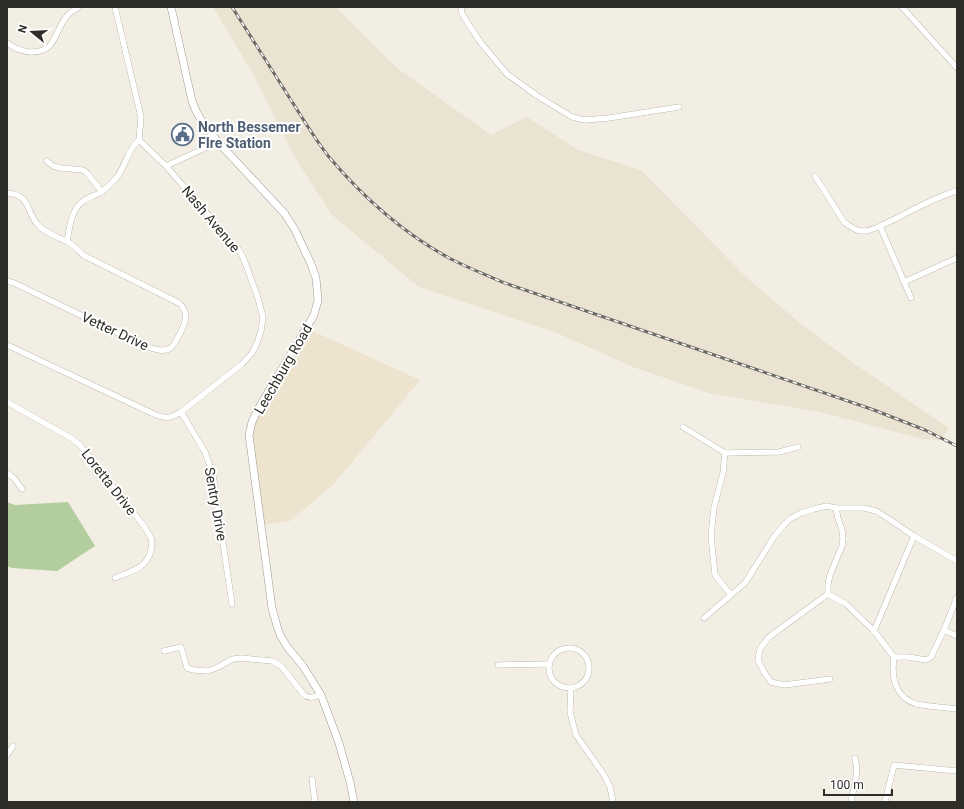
<svg xmlns="http://www.w3.org/2000/svg" width="964" height="809" font-family="Roboto,sans-serif">
<style>
.built{fill:#eae3d2}
.industrial{fill:#ede3ce}
.green{fill:#b3ce9e}
.lines{fill:none;stroke-linecap:round;stroke-linejoin:round}
.minor-casing{stroke:#9d998f;stroke-width:6}
.tertiary-casing{stroke:#9d998f;stroke-width:8}
.minor{stroke:#fff;stroke-width:5.5}
.tertiary{stroke:#fff;stroke-width:7}
.rail-casing{stroke:#6d6b65;stroke-width:3}
.rail{stroke:#fff;stroke-width:1.5;stroke-dasharray:4.5;stroke-linecap:butt}
.labels{text-anchor:middle;stroke-width:4;stroke-linejoin:round;paint-order:stroke}
.service-label{font-size:14px;font-weight:bold;fill:#4e5e75;stroke:#fff;text-anchor:start}
.street-label{font-size:14px;fill:#2e2d28;stroke:#fff}
</style>
<rect width="100%" height="100%" fill="#f2eee3"/>
<path class="built" d="M 213,7 L 336,7 L 397,68 L 491,135 L 527,117 L 578,150 L 641,170 L 747,278 L 801,324 L 856,365 L 949,428 L 941,440 L 923,439 L 820,412 L 709,393 L 633,367 L 557,333 L 419,287 L 332,215 L 294,156 L 253,74 Z"/>
<path class="industrial" d="M 306,328 L 420,380 L 334,484 L 290,521 L 261,525 L 251,429 Z"/>
<path class="green" d="M 7,502 L 15,505 L 68,502 L 95,546 L 57,571 L 12,568 L 7,566 Z"/>
<g class="lines">
<defs>
<g id="minor">
<path d="M 461,7 L 462,14 L 469,25 L 481,43 L 507,74 L 536,95 L 572,117 L 585,120 L 609,118 L 679,107"/>
<path d="M 902,7 L 957,68"/>
<path d="M 7,43 C 14,48 21,51 30,52 C 57,53 54,31 67,16 C 70,12 75,10 79,7"/>
<path d="M 47,161 L 53,166 L 61,168 L 83,170 L 87,173 L 102,192"/>
<path d="M 166,166 L 218,142"/>
<path d="M 815,176 L 844,222 C 851,227 857,232 866,231 C 876,229 886,223 895,219 C 915,209 935,197 957,191"/>
<path d="M 7,193 C 32,195 25,212 39,226 C 46,233 58,237 66,241 C 73,245 78,249 83,255 L 179,303 C 191,313 184,327 177,339 C 175,343 173,347 169,349 C 163,352 154,349 147,347 L 14,283 L 7,281"/>
<path d="M 880,226 L 911,298"/>
<path d="M 67,242 C 69,230 71,210 82,202 C 88,197 95,196 101,192 C 107,188 113,182 117,177 C 126,165 128,149 139,140"/>
<path d="M 904,282 L 957,258"/>
<path d="M 7,345 L 156,415 C 167,419 170,418 181,412 L 242,364 L 252,353 L 257,343 L 261,331 L 263,317 L 257,295 L 243,257 L 238,249 L 166,166 L 139,140 L 141,117 L 115,7"/>
<path d="M 7,402 L 71,438 L 80,445 L 144,526 C 146,530 149,534 151,538 C 152,541 152,546 151,550 C 148,568 129,572 115,578"/>
<path d="M 181,412 L 205,452 L 213,475 L 232,604"/>
<path d="M 683,427 L 725,453"/>
<path d="M 725,453 L 723,473 L 714,507 L 711,536 L 715,575 L 731,595"/>
<path d="M 725,453 L 779,452 L 798,447"/>
<path d="M 7,473 L 14,478 L 22,489"/>
<path d="M 828,594 L 828,584 L 830,575 L 842,546 L 843,539 L 842,530 L 838,518 L 836,508"/>
<path d="M 704,618 L 745,583 L 774,537 L 782,527 L 790,519 L 801,513 L 814,509 L 826,506 L 836,508 L 864,508 L 876,511 L 886,517 L 914,536 L 957,561"/>
<path d="M 944,630 L 957,636"/>
<path d="M 874,631 L 914,536"/>
<circle cx="569" cy="668" r="20"/>
<path d="M 164,651 L 181,647 L 187,668 L 194,670 L 208,671 L 216,668 L 233,659 L 241,658 L 272,661 L 281,666 L 304,695 C 310,699 314,697 321,695"/>
<path d="M 894,657 L 908,657 L 926,660 L 931,657 L 944,630 L 957,597"/>
<path d="M 498,665 L 549,664"/>
<path d="M 830,679 L 784,685 L 771,682 L 764,672 L 758,660 L 760,649 L 769,637 L 828,594 L 846,604 L 874,631 L 894,657 C 891,677 895,697 916,704 C 920,705 925,705 929,706 C 938,707 948,708 957,709"/>
<path d="M 571,688 L 570,712 L 576,735 L 604,775 L 610,787 L 613,802"/>
<path d="M 7,755 L 13,746"/>
<path d="M 312,779 L 315,802"/>
<path d="M 851,802 C 854,788 859,772 855,758"/>
<path d="M 885,802 L 894,765 L 957,771"/>
</g>
<path id="tertiary" d="M 171,7 L 192,101 L 196,111 L 203,123 L 218,142 L 285,214 L 295,230 L 311,264 L 316,278 L 318,300 L 314,315 L 258,409 L 252,422 L 249,435 L 272,608 L 277,626 L 280,635 L 288,648 L 303,666 L 321,695 L 339,743 L 350,782 L 354,802"/>
</defs>
<use href="#minor" class="minor-casing"/>
<use href="#tertiary" class="tertiary-casing"/>
<use href="#minor" class="minor"/>
<use href="#tertiary" class="tertiary"/>
<defs>
<path id="rail" d="M 232,7 C 251,37 270,67 289,97 C 302,117 314,138 329,157 C 363,197 403,233 449,258 C 466,267 484,274 502,282 L 874,410 L 925,430 L 957,446"/>
</defs>
<use href="#rail" class="rail-casing"/>
<use href="#rail" class="rail"/>
</g>
<defs>
<symbol id="civic-ring" viewBox="-11 -11 22 22"><circle r="9.5" fill="#fff" stroke="#5c6f8a" stroke-width="1.5"/><path d="M-.6-6.5H3V-4.5H.6V-3L4-1V1h2V6H-6V1h2V-1L-.6-3ZM-1.2 2.5V6h2.4V2.5Z" fill="#5c6f8a"/></symbol>
</defs>
<g fill-rule="evenodd">
<use href="#civic-ring" x="170" y="122" width="25" height="25"/>
</g>
<g class="labels">
<g class="service-label">
<text x="198" y="132">North Bessemer<tspan x="198" dy="16">FIre Station</tspan></text>
</g>
<g class="street-label">
<text transform="translate(211 219) rotate(50)" y="5">Nash Avenue</text>
<text transform="translate(115 331) rotate(25)" y="5">Vetter Drive</text>
<text transform="translate(283 369) rotate(-60)" y="5">Leechburg Road</text>
<text transform="translate(109 482) rotate(52)" y="5">Loretta Drive</text>
<text transform="translate(216 504) rotate(80)" y="5">Sentry Drive</text>
</g>
</g>
<rect width="964" height="809" fill="none" stroke="#2e2d28" stroke-width="16"/>
<g transform="translate(32 32) rotate(288)" stroke="#ffffff" stroke-width="3" paint-order="stroke">
<path d="M0-3L7 15L0 10L-7 15Z" fill="#2e2d28"/>
<text y="-6" font-size="11" font-weight="bold" text-anchor="middle" fill="#2e2d28">N</text>
</g>
<path d="M824 789v6h68v-6" fill="none" stroke="#2e2d28" stroke-width="2"/>
<text x="830" y="789" font-size="12" fill="#2e2d28" stroke="#ffffff" stroke-width="3" paint-order="stroke">100 m</text>
</svg>
